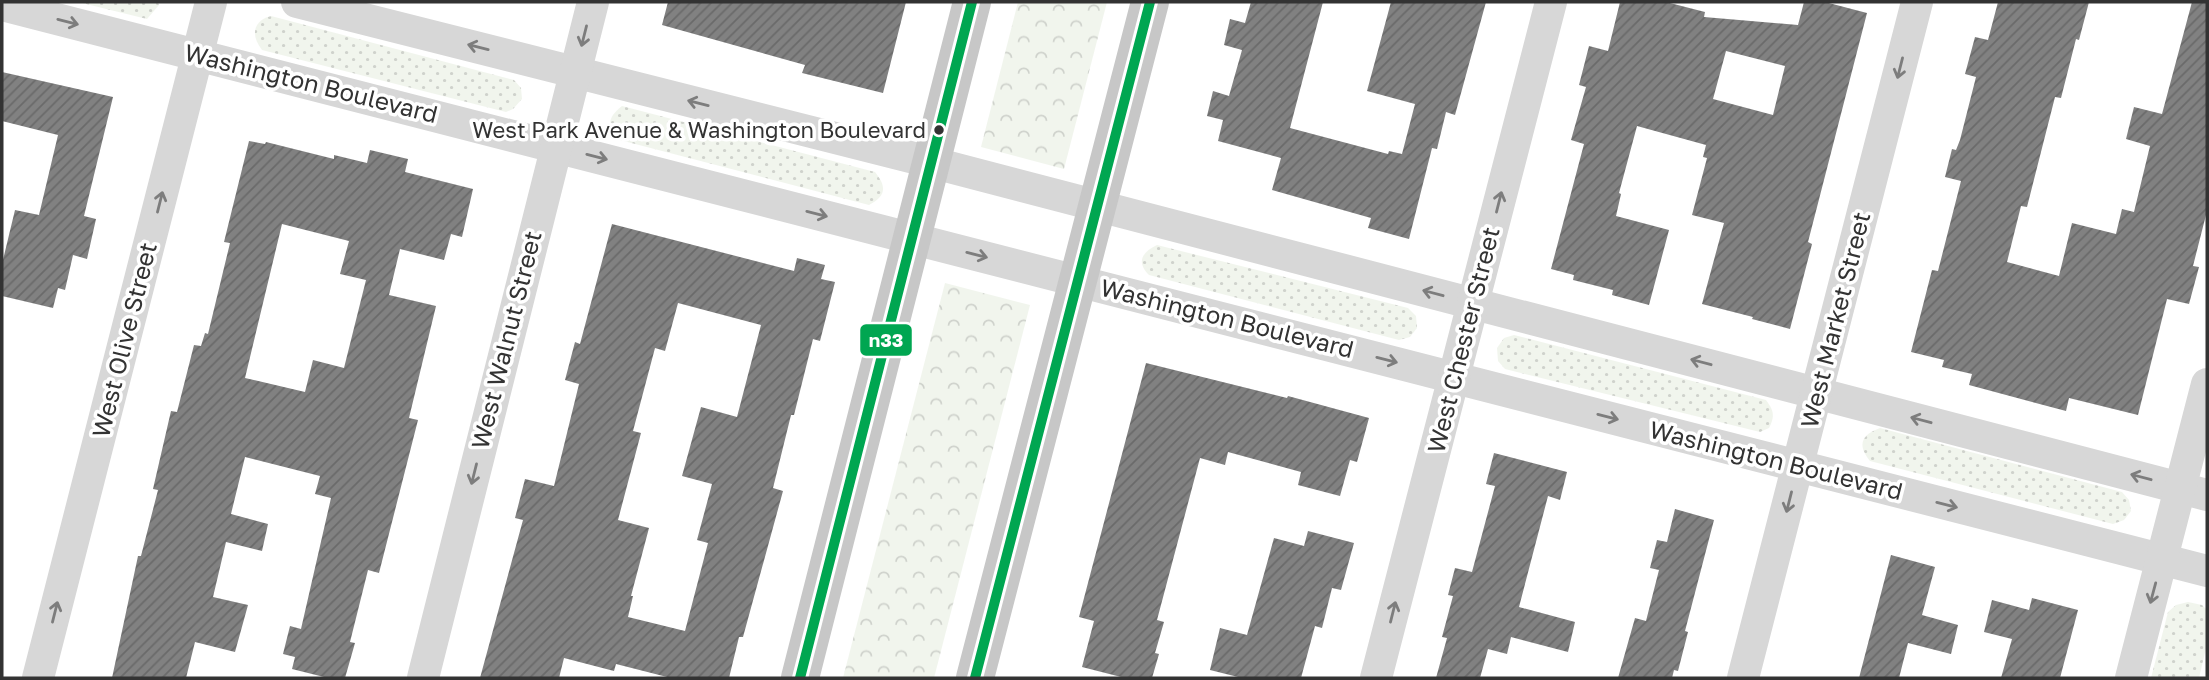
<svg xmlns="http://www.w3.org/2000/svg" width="2209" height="680" font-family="'Golos Text',sans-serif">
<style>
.grass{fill:url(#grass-dots)}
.park{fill:url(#park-crowns)}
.building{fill:url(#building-hatch);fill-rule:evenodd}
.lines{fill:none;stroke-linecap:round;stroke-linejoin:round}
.minor{stroke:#d7d7d7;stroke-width:32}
.trunk{stroke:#c7c7c7;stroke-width:38}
.bus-1-casing{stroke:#fff;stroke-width:16}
.bus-1{stroke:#00a651;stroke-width:10}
.oneway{stroke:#7d7d7d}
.bus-dot{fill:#333;stroke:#fff;stroke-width:2.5}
.labels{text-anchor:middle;stroke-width:7;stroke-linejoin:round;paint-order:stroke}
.bus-label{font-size:22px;fill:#333;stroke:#fff;text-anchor:end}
.street-label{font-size:24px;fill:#333;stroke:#fff}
.line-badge{stroke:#fff;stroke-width:2.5}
.badge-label{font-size:19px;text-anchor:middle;font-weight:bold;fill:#fff}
</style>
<defs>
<pattern id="grass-dots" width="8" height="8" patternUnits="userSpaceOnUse" patternTransform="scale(1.75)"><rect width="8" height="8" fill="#f1f5ed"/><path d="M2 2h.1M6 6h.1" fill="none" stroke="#cfd2cc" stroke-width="1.8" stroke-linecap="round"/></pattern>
<pattern id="park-crowns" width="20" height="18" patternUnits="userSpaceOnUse" patternTransform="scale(1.75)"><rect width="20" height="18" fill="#f1f5ed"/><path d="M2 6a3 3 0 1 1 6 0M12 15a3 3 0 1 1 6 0" fill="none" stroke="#cfd2cc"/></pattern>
<pattern id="building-hatch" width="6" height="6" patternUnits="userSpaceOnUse" patternTransform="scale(1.75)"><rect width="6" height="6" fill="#818181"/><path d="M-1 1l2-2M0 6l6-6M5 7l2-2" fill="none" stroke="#6a6a6a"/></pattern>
</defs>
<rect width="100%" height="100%" fill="#fff"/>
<g class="grass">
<path d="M 78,2 L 158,2 L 159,5 L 147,19 Z"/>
<path d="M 271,16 L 514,80 L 521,88 L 522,99 L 513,109 L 506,112 L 262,50 C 251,36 252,21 271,16 Z"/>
<path d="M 622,106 L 875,172 C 887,187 886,196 869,205 L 616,139 C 606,125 609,116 622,106 Z"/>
<path d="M 1157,245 L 1408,308 L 1416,316 L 1417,328 L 1410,337 L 1399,340 L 1149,275 C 1136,262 1142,252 1157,245 Z"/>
<path d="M 1514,335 L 1766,400 C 1774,411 1775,416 1769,428 L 1760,432 L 1505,369 L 1498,361 L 1497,348 L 1504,338 Z"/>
<path d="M 1880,428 L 2122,492 L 2129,500 L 2131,511 L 2124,520 L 2113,524 L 1870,461 C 1857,445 1861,435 1880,428 Z"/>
<path d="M 2188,602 L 2202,605 L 2207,610 L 2207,644 L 2199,678 L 2151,678 L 2168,612 L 2176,605 Z"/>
</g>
<g class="park">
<path d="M 1018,2 L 1107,2 L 1064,169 L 981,147 Z"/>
<path d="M 945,283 L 1030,305 L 934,678 L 843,678 Z"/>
</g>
<g class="building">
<path d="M 668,2 L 906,2 L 883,93 L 802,73 L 805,65 L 662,25 Z"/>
<path d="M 1251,2 L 1323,2 L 1290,128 L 1388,154 L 1389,151 L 1402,154 L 1415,104 L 1367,91 L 1391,2 L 1486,2 L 1455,115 L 1446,112 L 1437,149 L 1432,148 L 1409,239 L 1368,228 L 1371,218 L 1272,190 L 1281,158 L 1218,141 L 1223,120 L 1207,116 L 1213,91 L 1229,96 L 1242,50 L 1224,45 L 1230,19 L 1245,23 Z"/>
<path d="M 1620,2 L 1666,2 L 1705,12 L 1704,17 L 1798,25 L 1804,2 L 1825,2 L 1867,13 L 1808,242 L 1812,244 L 1790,329 L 1752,319 L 1753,317 L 1702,304 L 1724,223 L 1692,215 L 1707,158 L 1703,157 L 1706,145 L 1637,126 L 1619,193 L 1621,194 L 1616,216 L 1669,230 L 1649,305 L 1612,295 L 1613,290 L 1573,280 L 1574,275 L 1551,269 L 1584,144 L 1571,140 L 1586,87 L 1579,85 L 1589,46 L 1608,51 ZM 1726,51 L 1785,66 L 1773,115 L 1713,99 Z"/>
<path d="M 1998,2 L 2089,2 L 2079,40 L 2076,39 L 2061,98 L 2055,97 L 2027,207 L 2021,206 L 2007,262 L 2059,276 L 2072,223 L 2116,234 L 2122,209 L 2134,212 L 2150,146 L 2126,139 L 2134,107 L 2162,114 L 2192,2 L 2207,2 L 2207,211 L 2193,266 L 2199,267 L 2189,304 L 2167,299 L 2138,415 L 2069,398 L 2066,411 L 1969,385 L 1972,374 L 1942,367 L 1944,360 L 1911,352 L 1932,270 L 1938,271 L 1961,181 L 1945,177 L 1952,149 L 1956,150 L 1960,140 L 1976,77 L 1965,74 L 1975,37 L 1988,40 Z"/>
<path d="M 2,72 L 113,97 L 84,216 L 96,219 L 87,259 L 73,255 L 65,290 L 58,288 L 53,308 L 2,296 L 2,264 L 15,210 L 39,215 L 58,135 L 2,121 Z"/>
<path d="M 249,141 L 265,144 L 266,142 L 334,159 L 334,155 L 367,163 L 370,150 L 408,159 L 405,172 L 473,189 L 462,237 L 451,234 L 444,260 L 400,249 L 389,295 L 436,306 L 409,418 L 418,420 L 379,573 L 368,570 L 350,642 L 355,643 L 345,678 L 328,678 L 292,669 L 295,657 L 283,654 L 290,626 L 301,629 L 331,498 L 315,494 L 320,476 L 245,457 L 231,514 L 268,524 L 262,551 L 226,542 L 213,597 L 248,605 L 235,652 L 195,642 L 186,678 L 112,678 L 138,556 L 141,556 L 158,490 L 153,489 L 171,411 L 177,412 L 194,345 L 201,346 L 205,333 L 208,334 L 230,243 L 224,242 ZM 282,224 L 349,241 L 340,274 L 366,280 L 344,368 L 313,360 L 305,392 L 245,378 Z"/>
<path d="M 612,224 L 794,271 L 797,258 L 825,265 L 821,279 L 835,282 L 820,341 L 813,339 L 794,415 L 791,415 L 773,488 L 783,491 L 743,637 L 739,637 L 729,678 L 671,678 L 616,664 L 614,671 L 564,658 L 559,678 L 480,678 L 523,520 L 515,518 L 525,479 L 554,486 L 579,384 L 565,380 L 575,342 L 580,344 ZM 678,303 L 761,325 L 737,417 L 701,407 L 682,476 L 712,484 L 697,540 L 708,543 L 685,631 L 628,617 L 633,596 L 631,596 L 649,528 L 618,520 L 641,433 L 633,431 L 655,348 L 665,351 Z"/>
<path d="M 1146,363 L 1287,398 L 1288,396 L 1369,418 L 1357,462 L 1350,460 L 1340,496 L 1298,485 L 1301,472 L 1228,452 L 1225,465 L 1200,458 L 1157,620 L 1164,622 L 1155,653 L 1159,654 L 1152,678 L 1125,678 L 1082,667 L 1094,621 L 1079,617 Z"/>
<path d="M 1494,453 L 1567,472 L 1560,500 L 1548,496 L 1519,607 L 1575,622 L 1568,652 L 1511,637 L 1507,654 L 1488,649 L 1480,678 L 1436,678 L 1447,638 L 1442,637 L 1453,596 L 1448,595 L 1455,568 L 1472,572 L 1495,486 L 1486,484 Z"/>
<path d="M 1675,509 L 1714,520 L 1685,631 L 1688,632 L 1678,671 L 1674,670 L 1672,678 L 1618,678 L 1635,618 L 1646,621 L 1659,570 L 1650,568 L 1657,540 L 1667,542 Z"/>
<path d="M 1308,531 L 1354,543 L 1341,590 L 1332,588 L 1322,628 L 1315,626 L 1301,678 L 1242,678 L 1210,670 L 1220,628 L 1247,635 L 1274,538 L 1304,546 Z"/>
<path d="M 1891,555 L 1935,567 L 1922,615 L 1958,625 L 1951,654 L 1908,643 L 1899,678 L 1859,678 Z"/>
<path d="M 2032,598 L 2078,610 L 2060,678 L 2001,678 L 2012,639 L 1984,632 L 1992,600 L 2029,610 Z"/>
</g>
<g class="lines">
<g class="minor">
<path d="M 297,2 L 930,162 L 2207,495"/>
<path d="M 2,5 L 2207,571"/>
<path d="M 38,678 L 211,2"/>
<path d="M 423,678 L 593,2"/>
<path d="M 1376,678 L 1551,2"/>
<path d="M 1743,678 L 1917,2"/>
<path d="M 2131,678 L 2207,384"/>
</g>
<g class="trunk">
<path d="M 800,678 L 972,2"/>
<path d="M 975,678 L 1150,2"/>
</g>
<defs>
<g id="bus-1">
<path d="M 800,678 L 972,2"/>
<path d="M 975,678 L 1150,2"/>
</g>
</defs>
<use href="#bus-1" class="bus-1-casing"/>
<use href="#bus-1" class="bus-1"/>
</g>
<defs><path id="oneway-shaft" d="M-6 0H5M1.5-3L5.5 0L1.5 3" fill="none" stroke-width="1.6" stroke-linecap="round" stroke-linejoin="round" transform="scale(1.75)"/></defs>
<g class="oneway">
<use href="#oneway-shaft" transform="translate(68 22) rotate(14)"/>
<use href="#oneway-shaft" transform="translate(584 36) rotate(104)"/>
<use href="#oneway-shaft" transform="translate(478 47) rotate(-166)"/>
<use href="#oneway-shaft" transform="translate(1900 68) rotate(104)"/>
<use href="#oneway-shaft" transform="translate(698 103) rotate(-166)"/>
<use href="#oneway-shaft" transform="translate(597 157) rotate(14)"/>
<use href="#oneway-shaft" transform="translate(160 202) rotate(-76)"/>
<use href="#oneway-shaft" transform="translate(1499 202) rotate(-76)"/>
<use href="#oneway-shaft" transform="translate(817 214) rotate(14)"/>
<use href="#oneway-shaft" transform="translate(977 255) rotate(14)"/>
<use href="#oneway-shaft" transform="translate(1433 293) rotate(-165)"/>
<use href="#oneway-shaft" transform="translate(1387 360) rotate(14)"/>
<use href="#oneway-shaft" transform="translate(1701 362) rotate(-165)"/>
<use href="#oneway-shaft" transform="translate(1608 417) rotate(14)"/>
<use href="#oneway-shaft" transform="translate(1921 420) rotate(-165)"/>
<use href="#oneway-shaft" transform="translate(474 474) rotate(104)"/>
<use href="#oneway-shaft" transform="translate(2141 477) rotate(-165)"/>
<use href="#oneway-shaft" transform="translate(1789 502) rotate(104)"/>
<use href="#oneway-shaft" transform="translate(1947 505) rotate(14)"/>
<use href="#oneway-shaft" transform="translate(2153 593) rotate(105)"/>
<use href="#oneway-shaft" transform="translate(55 612) rotate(-76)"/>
<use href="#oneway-shaft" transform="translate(1393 612) rotate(-76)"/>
</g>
<circle class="bus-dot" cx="939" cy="130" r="6"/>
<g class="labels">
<g class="bus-label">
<text x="926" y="138">West Park Avenue &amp; Washington Boulevard</text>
</g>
<g class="street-label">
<text transform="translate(311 84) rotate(14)" y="8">Washington Boulevard</text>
<text transform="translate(1227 319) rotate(14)" y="8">Washington Boulevard</text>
<text transform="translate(1836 320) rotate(-76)" y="8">West Market Street</text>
<text transform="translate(125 340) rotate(-76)" y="8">West Olive Street</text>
<text transform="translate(507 340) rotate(-76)" y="8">West Walnut Street</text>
<text transform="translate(1464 340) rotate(-76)" y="8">West Chester Street</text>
<text transform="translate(1776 461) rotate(14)" y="8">Washington Boulevard</text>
</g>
</g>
<rect class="line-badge" x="859" y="323" width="54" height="34" rx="7" fill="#00a651"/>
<g class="badge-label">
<text x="886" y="347">n33</text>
</g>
<rect width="2209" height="680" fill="none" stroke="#333333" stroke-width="7"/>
</svg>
